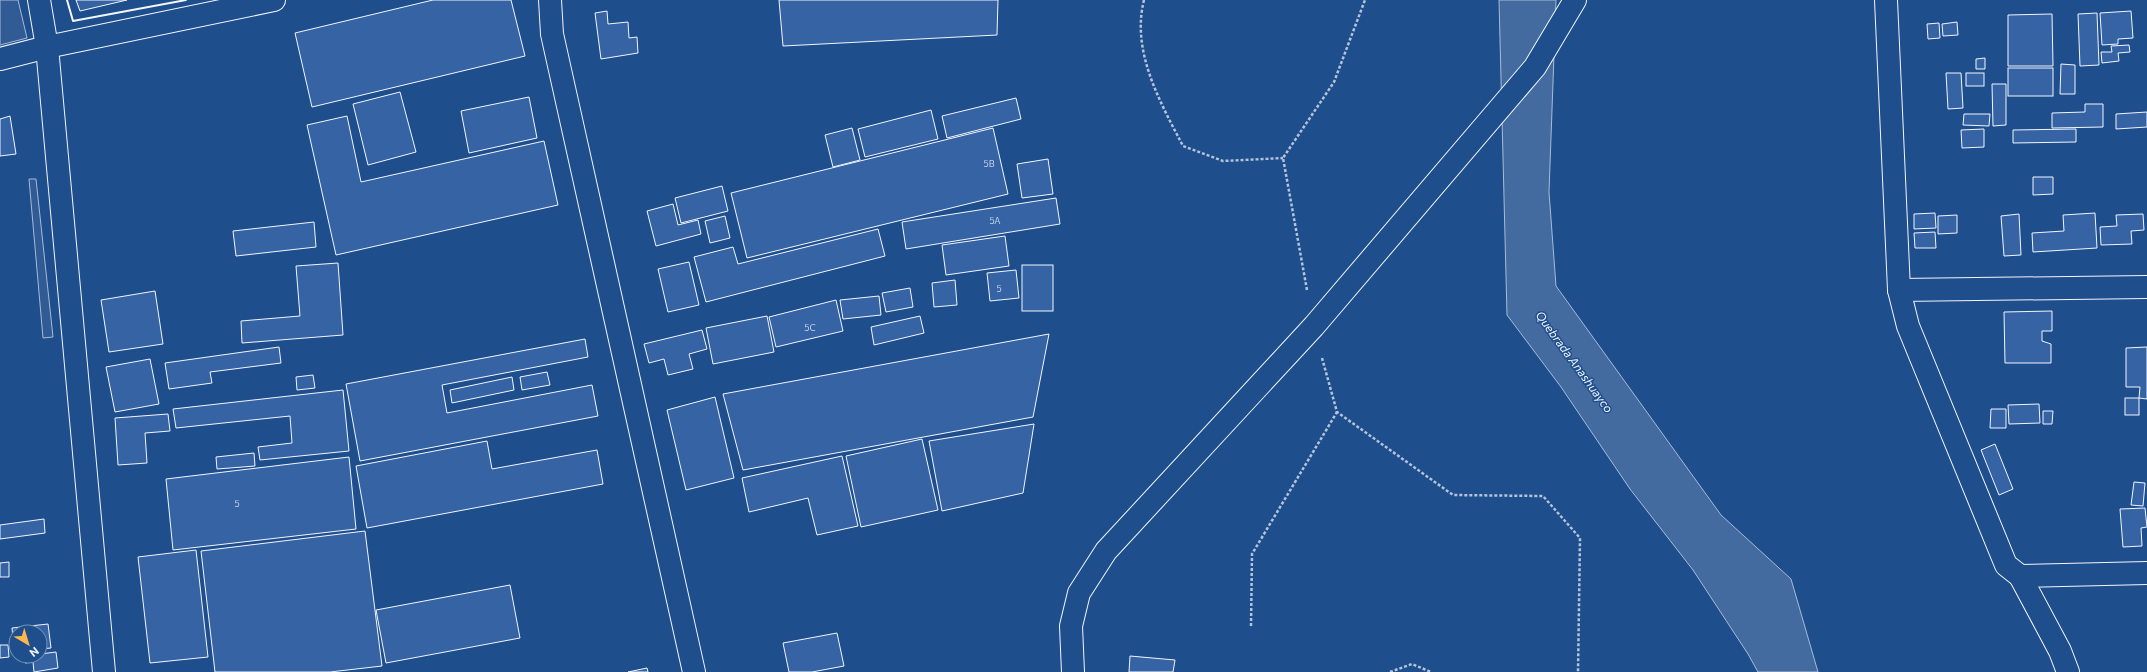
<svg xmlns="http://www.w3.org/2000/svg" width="2147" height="672" font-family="Commissioner,sans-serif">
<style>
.green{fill:#305b95;stroke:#a8bbd7}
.water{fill:#446ba0;stroke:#a8bbd7}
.building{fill:#3563a3;stroke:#f2f6ff}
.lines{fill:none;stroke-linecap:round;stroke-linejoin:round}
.street-casing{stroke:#f2f6ff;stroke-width:24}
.secondary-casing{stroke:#f2f6ff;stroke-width:24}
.path{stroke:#b3c4dc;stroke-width:2.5;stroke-dasharray:3 2;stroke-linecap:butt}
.street{stroke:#1f4e8c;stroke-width:22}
.secondary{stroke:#1f4e8c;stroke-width:22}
.wall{stroke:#f2f6ff;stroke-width:2}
.labels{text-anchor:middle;stroke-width:3;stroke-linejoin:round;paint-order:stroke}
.number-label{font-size:9px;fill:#c3d1e8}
.water-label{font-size:12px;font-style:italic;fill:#f2f6ff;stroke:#1f4e8c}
</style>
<rect width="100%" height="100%" fill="#1f4e8c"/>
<g class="green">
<path d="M 0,0 L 18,0 L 27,38 L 0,45 Z"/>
<path d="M 29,179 L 36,179 L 53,337 L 43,338 Z"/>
</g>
<path class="water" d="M 1499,0 L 1556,0 L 1549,192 L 1556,286 L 1721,515 L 1791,579 L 1818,672 L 1758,672 L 1748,654 L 1693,570 L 1630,489 L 1561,387 L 1507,315 Z"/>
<g class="building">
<path d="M 76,0 L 127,0 L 80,11 Z"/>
<path d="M 433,0 L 511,0 L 525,56 L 312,107 L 295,33 Z"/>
<path d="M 779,0 L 998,0 L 997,35 L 783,46 Z"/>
<path d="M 607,11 L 608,24 L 628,22 L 629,38 L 637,37 L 638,53 L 601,59 L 595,13 Z"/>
<path d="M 2131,11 L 2133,38 L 2118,39 L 2118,44 L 2102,45 L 2100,13 Z"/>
<path d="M 2097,13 L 2099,65 L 2080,66 L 2078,14 Z"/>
<path d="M 2052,14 L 2053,66 L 2008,66 L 2008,15 Z"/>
<path d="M 1957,22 L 1958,35 L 1943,36 L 1942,24 Z"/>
<path d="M 1939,23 L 1940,38 L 1928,39 L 1927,24 Z"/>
<path d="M 2129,45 L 2130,52 L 2118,53 L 2119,61 L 2102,63 L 2101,52 L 2112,52 L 2111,46 Z"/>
<path d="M 1985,58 L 1985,69 L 1976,69 L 1976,59 Z"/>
<path d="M 2061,64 L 2075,65 L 2075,94 L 2060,94 Z"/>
<rect x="2008" y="68" width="45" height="28"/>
<path d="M 1946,73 L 1961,73 L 1963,108 L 1948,109 Z"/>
<rect x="1966" y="73" width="18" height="13"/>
<path d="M 1992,84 L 2006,84 L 2006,125 L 1993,126 Z"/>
<path d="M 400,92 L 416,152 L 368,165 L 353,104 Z"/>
<path d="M 529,97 L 537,138 L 469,153 L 461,111 Z"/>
<path d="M 1016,98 L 1021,119 L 947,138 L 942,116 Z"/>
<path d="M 2085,104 L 2103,104 L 2103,127 L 2052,128 L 2052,113 L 2085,112 Z"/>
<path d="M 931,110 L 938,139 L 865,157 L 858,129 Z"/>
<path d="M 2147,112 L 2147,127 L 2116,129 L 2116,114 Z"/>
<path d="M 1964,114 L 1990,114 L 1989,126 L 1963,125 Z"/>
<path d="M 10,116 L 16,154 L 0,156 L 0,119 Z"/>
<path d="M 347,116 L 361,182 L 544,141 L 558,205 L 336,255 L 307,125 Z"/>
<path d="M 852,128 L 860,160 L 833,167 L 825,135 Z"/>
<path d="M 993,128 L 1008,194 L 747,258 L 731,193 Z"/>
<path d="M 1984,129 L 1984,147 L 1962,148 L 1961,130 Z"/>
<path d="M 2076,129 L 2076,142 L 2013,143 L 2013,130 Z"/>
<path d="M 1048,159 L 1053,194 L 1022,198 L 1017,164 Z"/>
<path d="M 2033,177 L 2053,177 L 2053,194 L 2033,195 Z"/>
<path d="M 722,186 L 728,211 L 681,223 L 675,198 Z"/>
<path d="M 1056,198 L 1060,224 L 906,249 L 902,222 Z"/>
<path d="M 673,204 L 678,225 L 698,220 L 701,234 L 656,246 L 647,211 Z"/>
<path d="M 1935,213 L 1936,228 L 1914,229 L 1914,214 Z"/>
<path d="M 2095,213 L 2097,248 L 2033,252 L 2032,233 L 2064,231 L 2063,215 Z"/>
<path d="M 2019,214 L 2021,255 L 2004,256 L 2001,216 Z"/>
<path d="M 2143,214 L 2144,230 L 2131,231 L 2132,244 L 2101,245 L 2100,227 L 2117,226 L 2116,215 Z"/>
<path d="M 1957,215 L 1957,233 L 1938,234 L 1938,216 Z"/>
<path d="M 725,216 L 730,238 L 710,243 L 705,221 Z"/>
<path d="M 314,222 L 316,247 L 236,256 L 233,231 Z"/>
<path d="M 878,229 L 885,256 L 706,302 L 694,257 L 733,247 L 738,264 Z"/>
<path d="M 1935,232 L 1936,248 L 1915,248 L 1914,233 Z"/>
<path d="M 1005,236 L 1009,266 L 946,275 L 942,245 Z"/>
<path d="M 689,262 L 699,305 L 668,312 L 658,269 Z"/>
<path d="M 338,263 L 343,335 L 242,343 L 241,321 L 300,316 L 296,266 Z"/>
<rect x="1022" y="265" width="31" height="46"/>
<path d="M 1016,270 L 1019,298 L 990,301 L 987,273 Z"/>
<path d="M 955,280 L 957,305 L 934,307 L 932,283 Z"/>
<path d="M 910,288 L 913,307 L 886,312 L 882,293 Z"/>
<path d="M 155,291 L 163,344 L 109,352 L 101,300 Z"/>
<path d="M 879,296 L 881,315 L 843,319 L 840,300 Z"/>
<path d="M 836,300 L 843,331 L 776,347 L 769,317 Z"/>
<path d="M 2052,311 L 2052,331 L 2042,331 L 2042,341 L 2051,344 L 2051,363 L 2005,363 L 2004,312 Z"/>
<path d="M 767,316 L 774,352 L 713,364 L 706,328 Z"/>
<path d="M 920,316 L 924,333 L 874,345 L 871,327 Z"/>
<path d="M 702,330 L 707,349 L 689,354 L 693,369 L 668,375 L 664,359 L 649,363 L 644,344 Z"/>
<path d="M 1049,334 L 1033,417 L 743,470 L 723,394 Z"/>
<path d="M 585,339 L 588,357 L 442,385 L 447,413 L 592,385 L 598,416 L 360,461 L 346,384 Z"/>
<path d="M 279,347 L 281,363 L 210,372 L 212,383 L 169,389 L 165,363 Z"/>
<path d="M 2147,347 L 2147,399 L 2139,398 L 2140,387 L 2126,387 L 2126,348 Z"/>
<path d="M 150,359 L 159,404 L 115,412 L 106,367 Z"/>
<path d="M 547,372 L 550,385 L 522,390 L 520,377 Z"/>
<path d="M 313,375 L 315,388 L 297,390 L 296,377 Z"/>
<path d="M 512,377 L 514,390 L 452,403 L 450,390 Z"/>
<path d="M 343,390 L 349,451 L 260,460 L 258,447 L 292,443 L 290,416 L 176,428 L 173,409 Z"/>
<path d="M 715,397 L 734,478 L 686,490 L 667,410 Z"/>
<rect x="2125" y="398" width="14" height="17"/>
<path d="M 2039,404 L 2040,423 L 2009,424 L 2008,405 Z"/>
<path d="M 1991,409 L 2006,409 L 2006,428 L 1990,428 Z"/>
<path d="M 2043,411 L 2053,411 L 2052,424 L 2043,424 Z"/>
<path d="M 168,414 L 170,431 L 145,433 L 147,463 L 118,465 L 115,418 Z"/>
<path d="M 1034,424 L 1023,493 L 942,511 L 929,441 Z"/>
<path d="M 922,439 L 938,510 L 861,527 L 846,456 Z"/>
<path d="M 487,441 L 492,469 L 597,450 L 603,484 L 367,528 L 356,466 Z"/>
<path d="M 1995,444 L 2013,489 L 1999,495 L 1981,450 Z"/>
<path d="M 254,453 L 255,466 L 217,469 L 216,457 Z"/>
<path d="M 842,456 L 858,526 L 817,535 L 808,498 L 749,512 L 742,478 Z"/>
<path d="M 349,457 L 356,529 L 173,550 L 166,479 Z"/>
<path d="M 2134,482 L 2145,483 L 2143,506 L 2131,505 Z"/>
<path d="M 2145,508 L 2147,527 L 2141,528 L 2142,546 L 2123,547 L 2120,509 Z"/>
<path d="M 44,519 L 45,533 L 0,539 L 0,525 Z"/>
<path d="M 365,531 L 382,666 L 330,672 L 215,672 L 201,551 Z"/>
<path d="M 196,550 L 208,657 L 150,663 L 138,557 Z"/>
<path d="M 9,562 L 9,577 L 0,577 L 0,563 Z"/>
<path d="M 510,585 L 520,638 L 386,663 L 376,610 Z"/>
<path d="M 48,624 L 51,648 L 40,649 L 40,632 L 16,632 L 16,651 L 14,651 L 12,628 Z"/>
<path d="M 837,633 L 844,666 L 812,672 L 789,672 L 783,643 Z"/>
<path d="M 0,645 L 8,645 L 9,657 L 0,658 Z"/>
<path d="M 56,652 L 58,668 L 34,672 L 33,662 L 25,663 L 24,656 L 40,656 L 40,654 Z"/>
<path d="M 1130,656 L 1175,660 L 1173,672 L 1129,672 Z"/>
<path d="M 647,668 L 648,672 L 628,672 Z"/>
</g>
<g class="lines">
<defs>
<g id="street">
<path d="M 39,0 L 47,47 L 104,672"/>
<path d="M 550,0 L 552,34 L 694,672"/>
<path d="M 1886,0 L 1899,290 L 1908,326 L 2006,565 L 2020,576 L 2147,573"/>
<path d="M 0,59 L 47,47 L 274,0"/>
<path d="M 1899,290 L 2147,287"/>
<path d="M 2020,576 L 2060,651 L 2068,672"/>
</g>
<path id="secondary" d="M 1073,672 L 1071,626 L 1079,593 L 1106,551 L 1314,326 L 1535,67 L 1575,0"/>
</defs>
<use href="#street" class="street-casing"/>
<use href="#secondary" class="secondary-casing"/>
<g class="path">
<path d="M 1144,0 C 1131,51 1160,102 1183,146 L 1223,161 L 1283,158"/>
<path d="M 1307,290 L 1283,158 L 1334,82 L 1365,0"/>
<path d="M 1322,358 L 1337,412 L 1453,495 L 1543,496 L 1580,538 L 1578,672"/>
<path d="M 1251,626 L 1252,554 L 1337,412"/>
<path d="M 1390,672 L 1412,664 L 1431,672"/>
</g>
<use href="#street" class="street"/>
<use href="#secondary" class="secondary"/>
<path class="wall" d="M 67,0 L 73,21 L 186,0"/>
</g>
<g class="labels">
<g class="number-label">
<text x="989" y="167">5B</text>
<text x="995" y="224">5A</text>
<text x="999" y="292">5</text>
<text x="810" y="331">5C</text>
<text x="237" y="507">5</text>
</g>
<g class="water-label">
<text transform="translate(1574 362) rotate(54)" y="4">Quebrada Anashuayco</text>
</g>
</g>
<g transform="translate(28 644) rotate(142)"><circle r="19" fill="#1f4e8c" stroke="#7391ba"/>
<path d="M0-3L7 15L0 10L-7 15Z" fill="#ffb74d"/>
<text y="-6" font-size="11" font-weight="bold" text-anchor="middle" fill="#f2f6ff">N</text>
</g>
</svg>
